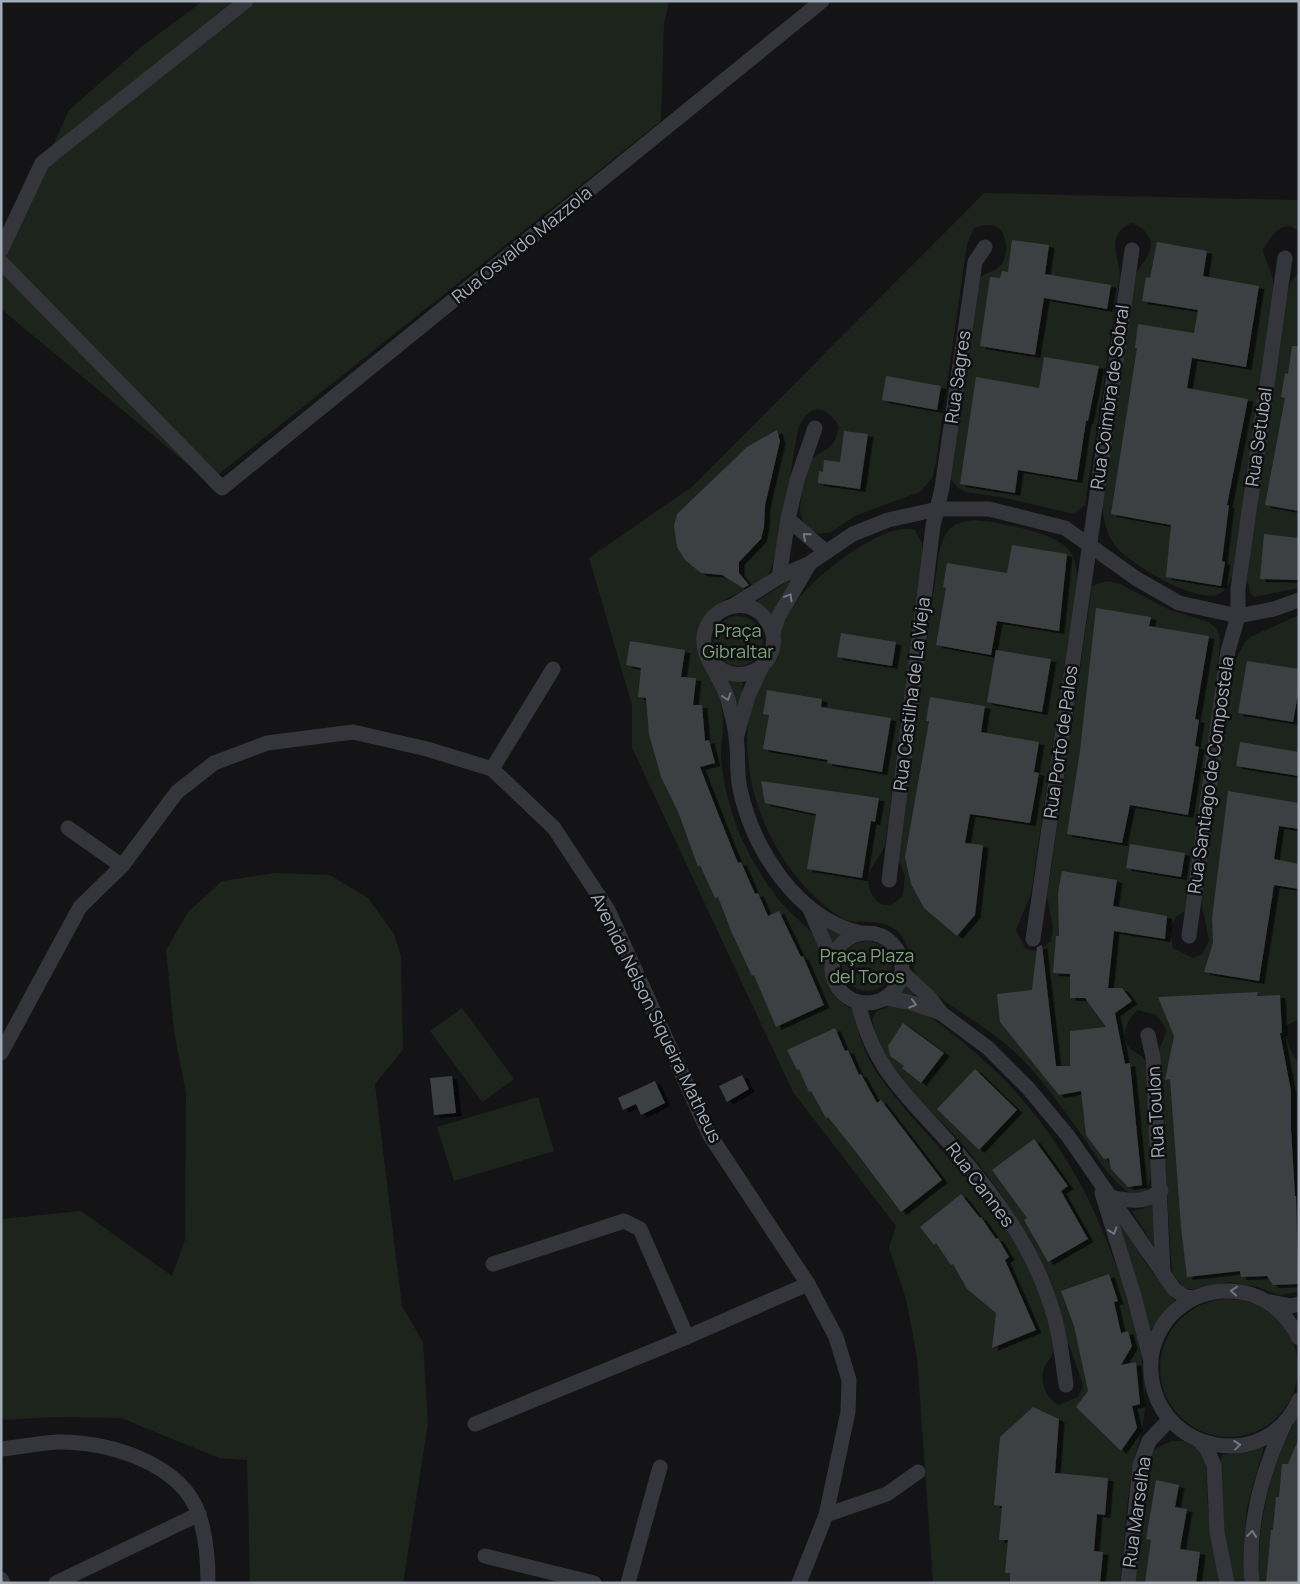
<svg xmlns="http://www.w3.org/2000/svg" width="1300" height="1584" font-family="Manrope,sans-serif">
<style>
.green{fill:#1c241c}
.building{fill:#3e3f43;filter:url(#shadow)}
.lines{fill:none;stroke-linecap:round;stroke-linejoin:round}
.minor{stroke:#34363b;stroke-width:15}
.oneway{stroke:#72777f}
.labels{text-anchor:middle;stroke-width:5;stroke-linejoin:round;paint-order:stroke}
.street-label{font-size:18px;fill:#a4adb7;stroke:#0f0f11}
.park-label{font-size:18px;fill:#7da47a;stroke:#0f0f11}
</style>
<defs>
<filter id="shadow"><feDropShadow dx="5.5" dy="3" stdDeviation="0" flood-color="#0009"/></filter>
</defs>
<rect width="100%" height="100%" fill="#141416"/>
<g class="green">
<path d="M 203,1 L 669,1 L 664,24 L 661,121 L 209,482 L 1,309 L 1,263 L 69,110 L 141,47 Z"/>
<path d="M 984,193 L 1299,200 L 1299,233 C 1285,215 1269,238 1263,250 C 1266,264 1274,274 1274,289 L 1236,562 C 1233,572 1230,587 1221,593 C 1199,606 1134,566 1118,549 C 1107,538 1103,518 1102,503 L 1133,277 C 1148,256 1164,240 1133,223 C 1104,234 1119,254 1120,276 L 1085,505 L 1074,514 L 1005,498 L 966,492 L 958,488 L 951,479 L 980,278 C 986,272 994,272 1000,266 C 1009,257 1008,234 997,227 C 990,223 981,226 974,228 L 967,244 L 936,462 L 932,478 L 920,492 L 857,515 L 831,532 L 816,534 L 806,529 C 804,524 801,517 800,511 C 800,502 805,466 810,461 C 826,446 833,453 839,427 C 826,404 809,403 798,429 L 777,555 L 767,577 L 721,602 L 700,623 C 708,654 720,687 723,719 C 724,731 721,742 721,754 C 722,780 730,810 740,835 C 752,861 769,891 790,912 C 801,923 815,932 822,949 C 833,980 815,987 852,1009 C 857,1029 865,1055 877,1073 C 920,1134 980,1181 1017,1247 C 1034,1278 1052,1310 1053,1346 C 1054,1356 1049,1359 1045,1366 C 1038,1380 1046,1399 1059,1405 L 1078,1397 L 1083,1386 C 1079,1371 1073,1357 1068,1343 C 1063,1327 1061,1310 1055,1295 C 1036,1243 1004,1195 969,1152 C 934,1108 883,1080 872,1019 L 877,1011 C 886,1008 897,1003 907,1005 C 923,1008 964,1043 978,1055 C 1057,1123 1106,1217 1132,1318 C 1140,1346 1147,1378 1145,1407 C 1144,1429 1136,1449 1132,1470 C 1126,1508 1124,1545 1120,1583 L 933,1583 L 917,1357 L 906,1299 L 889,1248 L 896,1226 L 793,1092 L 632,748 L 632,705 L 589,558 L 693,486 Z"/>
<path d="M 1299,272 L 1299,588 L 1254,597 L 1250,592 L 1247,580 L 1284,309 L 1290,283 Z"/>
<path d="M 974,520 C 998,522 1060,532 1072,554 C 1076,563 1077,572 1077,581 L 1031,894 L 1016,930 L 1025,948 C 1036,954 1042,949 1051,941 L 1053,928 L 1047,896 L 1092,586 L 1107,581 L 1120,584 L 1170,610 L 1209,622 L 1217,629 L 1220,639 L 1217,683 L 1185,911 L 1177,916 L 1170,928 L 1173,948 L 1193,958 L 1202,954 L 1209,941 L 1201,900 L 1233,664 L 1245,642 L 1250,637 L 1299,615 L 1299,1019 L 1286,1026 C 1285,1041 1291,1052 1299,1064 L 1299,1292 L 1279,1295 L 1257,1287 L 1229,1282 L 1195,1290 L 1184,1288 L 1172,1273 L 1159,1069 C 1159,1063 1158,1055 1160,1048 C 1166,1031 1171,1033 1156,1015 L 1138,1010 C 1128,1018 1120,1035 1129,1047 C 1134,1053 1140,1053 1145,1060 L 1154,1169 L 1146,1192 L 1135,1196 C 1112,1184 1098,1158 1083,1137 C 1063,1109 1044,1081 1020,1057 C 991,1028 953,1011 924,984 C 908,970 913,946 897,931 C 879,915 857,928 840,917 C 776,874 736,787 750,710 C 753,699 761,682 767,672 C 770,667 776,663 778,657 C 782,648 779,639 781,630 C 783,614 801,595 812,584 C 832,565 887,521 915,530 L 922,543 L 922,563 L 885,846 C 880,855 873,864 869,874 C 865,888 877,912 894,903 C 897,901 900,898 903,895 L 905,876 L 897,856 L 897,846 L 939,553 C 945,531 950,522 974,520 Z"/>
<path d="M 796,576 L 770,615 L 757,601 Z"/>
<circle cx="738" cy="641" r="25"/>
<path d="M 729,679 L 743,683 L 737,710 Z"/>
<path d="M 275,873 L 330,875 L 368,898 L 394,934 L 401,956 L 403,1050 L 375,1084 L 402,1306 L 423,1342 L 428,1424 L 403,1583 L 250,1583 L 247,1460 L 219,1458 L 121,1418 L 53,1417 L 1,1420 L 1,1219 L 81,1211 L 172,1276 L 185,1240 L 186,1094 L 174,1031 L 166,950 L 188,912 L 222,881 Z"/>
<path d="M 817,916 L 845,933 L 833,945 Z"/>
<circle cx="867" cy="966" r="25"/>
<path d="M 904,979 L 920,995 L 895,994 Z"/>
<path d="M 462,1008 L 514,1079 L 482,1102 L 430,1031 Z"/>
<path d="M 538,1097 L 554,1151 L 454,1181 L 437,1127 Z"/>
<path d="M 1155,1200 L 1154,1246 L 1132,1211 L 1144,1208 Z"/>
<path d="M 1116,1215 L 1147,1265 L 1175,1301 L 1150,1331 L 1142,1298 Z"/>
<circle cx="1229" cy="1368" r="69"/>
<path d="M 1299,1414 L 1299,1583 L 1259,1583 C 1257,1522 1269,1467 1299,1414 Z"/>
<path d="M 1172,1441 L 1183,1441 L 1199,1449 L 1206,1463 L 1208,1509 L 1219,1583 L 1134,1583 C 1137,1556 1139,1476 1150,1456 C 1154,1448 1164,1444 1172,1441 Z"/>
<path d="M 1264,1447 L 1247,1507 L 1244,1542 L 1244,1583 L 1234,1583 C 1224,1541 1218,1500 1221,1457 L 1223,1454 L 1246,1453 Z"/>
</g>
<g class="building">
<path d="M 1012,240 L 1049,245 L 1045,274 L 1111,285 L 1107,309 L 1044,298 L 1035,355 L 980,346 L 990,277 L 1000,278 L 1002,271 L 1008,272 Z"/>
<path d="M 1157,242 L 1207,251 L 1203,276 L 1259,286 L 1246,367 L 1192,358 L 1187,388 L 1248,399 L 1227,505 L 1229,505 L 1222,561 L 1225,562 L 1221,586 L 1166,577 L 1171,525 L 1111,514 L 1137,348 L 1135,348 L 1138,324 L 1194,333 L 1198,310 L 1142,301 L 1146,277 L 1150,278 Z"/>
<path d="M 1292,346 L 1299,346 L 1299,511 L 1265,505 L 1285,398 L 1281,397 L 1285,373 L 1288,374 Z"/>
<path d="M 1044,357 L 1099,366 L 1088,421 L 1086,421 L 1077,480 L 1018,470 L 1015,493 L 960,484 L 976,377 L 1039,388 Z"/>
<path d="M 886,376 L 941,386 L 937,410 L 882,400 Z"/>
<path d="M 777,430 L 780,441 L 765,505 L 764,527 L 761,539 L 739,562 L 739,573 L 749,585 L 743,588 L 722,575 L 701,573 L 685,560 L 677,547 L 674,526 L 677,514 L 747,447 Z"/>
<path d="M 844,431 L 868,434 L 860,489 L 818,483 L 819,471 L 823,472 L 824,460 L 840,462 Z"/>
<path d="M 1264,534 L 1299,538 L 1299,580 L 1260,579 Z"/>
<path d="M 1012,545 L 1067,554 L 1059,631 L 997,621 L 991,655 L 936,645 L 946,588 L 943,587 L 947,563 L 1007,573 Z"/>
<path d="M 1096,608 L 1151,617 L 1149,626 L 1209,636 L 1195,719 L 1199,720 L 1195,746 L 1199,747 L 1188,815 L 1130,805 L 1122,843 L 1067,834 L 1080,751 Z"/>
<path d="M 841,633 L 896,642 L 892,666 L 837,657 Z"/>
<path d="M 630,641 L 685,650 L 681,677 L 696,678 L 693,705 L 702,705 L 705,741 L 709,740 L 715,763 L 700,767 L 721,821 L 738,863 L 741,862 L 755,894 L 758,893 L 768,916 L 779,911 L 801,957 L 803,956 L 824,1005 L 776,1027 L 754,975 L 752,976 L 732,933 L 718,897 L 715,898 L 700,865 L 698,867 L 679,814 L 661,777 L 649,734 L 646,698 L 638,697 L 641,668 L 626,665 Z"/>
<path d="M 996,650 L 1051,659 L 1042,712 L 987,702 Z"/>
<path d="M 1247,661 L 1299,669 L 1299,688 L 1293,722 L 1238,713 Z"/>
<path d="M 767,690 L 822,699 L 821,707 L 891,718 L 882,772 L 827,763 L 828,760 L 763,749 L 769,715 L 763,714 Z"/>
<path d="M 930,697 L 985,706 L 981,732 L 1039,742 L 1034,772 L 1039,773 L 1030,823 L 970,814 L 965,843 L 983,845 L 975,915 L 957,936 L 924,908 L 911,884 L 905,857 L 929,721 L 926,721 Z"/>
<path d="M 1240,742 L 1299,752 L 1299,776 L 1236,766 Z"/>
<path d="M 761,781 L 879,798 L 875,822 L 871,821 L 862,878 L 807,869 L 816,814 L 765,803 Z"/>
<path d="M 1228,791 L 1299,803 L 1299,829 L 1279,826 L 1274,859 L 1299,864 L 1299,889 L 1274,885 L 1259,981 L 1204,972 L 1213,943 L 1212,918 Z"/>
<path d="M 1130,844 L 1185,853 L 1181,877 L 1126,868 Z"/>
<path d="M 1062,871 L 1117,880 L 1113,906 L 1167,916 L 1165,939 L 1114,931 L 1108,988 L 1122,988 L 1132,1001 L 1115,1013 L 1125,1064 L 1130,1063 L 1142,1185 L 1128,1187 L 1111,1169 L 1109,1158 L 1104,1159 L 1086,1135 L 1081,1091 L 1059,1095 L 1000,1022 L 997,994 L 1032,990 L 1037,947 L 1042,945 L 1056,1066 L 1070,1066 L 1070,1031 L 1106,1027 L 1085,998 L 1070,998 L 1070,974 L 1053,973 L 1056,936 L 1059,936 L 1058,893 Z"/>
<path d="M 1258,992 L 1257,996 L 1280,995 L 1282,1033 L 1280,1033 L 1291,1091 L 1291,1129 L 1295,1196 L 1296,1196 L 1298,1284 L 1273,1285 L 1267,1276 L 1241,1277 L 1240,1271 L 1187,1277 L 1181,1227 L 1170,1079 L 1165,1080 L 1174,1036 L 1158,997 Z"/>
<path d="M 903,1023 L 944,1053 L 921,1083 L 902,1068 L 904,1066 L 890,1056 L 888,1046 Z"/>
<path d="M 835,1028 L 845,1051 L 848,1050 L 859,1075 L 861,1074 L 877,1103 L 881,1100 L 942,1180 L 901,1212 L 856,1152 L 828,1117 L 826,1118 L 811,1091 L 809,1092 L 799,1069 L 797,1070 L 787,1050 Z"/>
<path d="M 975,1069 L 1017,1110 L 979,1150 L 937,1109 Z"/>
<path d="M 742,1075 L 749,1089 L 727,1102 L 719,1086 Z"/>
<path d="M 452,1076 L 456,1113 L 434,1115 L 430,1078 Z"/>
<path d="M 655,1081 L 665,1103 L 641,1115 L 636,1104 L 623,1110 L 618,1098 Z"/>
<path d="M 1034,1139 L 1068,1186 L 1061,1191 L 1088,1239 L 1048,1262 L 1024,1220 L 1027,1218 L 992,1170 Z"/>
<path d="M 961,1194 L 980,1218 L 981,1217 L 996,1239 L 998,1238 L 1009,1257 L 1005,1260 L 1036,1330 L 992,1348 L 996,1313 L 967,1289 L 953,1264 L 951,1265 L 936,1243 L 934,1245 L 920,1227 Z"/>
<path d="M 1109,1274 L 1118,1301 L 1114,1302 L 1121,1333 L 1128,1331 L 1132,1346 L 1121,1365 L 1136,1362 L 1140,1404 L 1132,1406 L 1137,1428 L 1121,1451 L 1076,1407 L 1088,1391 L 1074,1326 L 1061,1291 Z"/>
<path d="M 1033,1407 L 1059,1419 L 1055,1473 L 1108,1478 L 1105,1515 L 1097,1514 L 1094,1551 L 1103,1552 L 1100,1583 L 1010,1583 L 1010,1573 L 1005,1573 L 1008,1540 L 999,1540 L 1002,1506 L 994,1505 L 1000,1437 Z"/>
<path d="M 1299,1438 L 1299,1583 L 1266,1583 L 1271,1530 L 1273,1530 L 1276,1497 L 1279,1497 L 1282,1464 L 1288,1464 Z"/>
<path d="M 1156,1480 L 1179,1485 L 1175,1507 L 1187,1509 L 1180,1549 L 1200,1552 L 1196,1583 L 1145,1583 L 1151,1540 L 1146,1539 Z"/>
</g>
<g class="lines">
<g class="minor">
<path d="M 1,250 L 42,163 L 246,1"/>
<path d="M 1,262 L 222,488 L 822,1"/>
<path d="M 788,519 L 825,551"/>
<path d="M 779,577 L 788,519 L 797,480 L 815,428"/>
<path d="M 734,605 L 779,577 L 810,563 L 853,534 L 888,520 L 938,509 L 989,509 L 1065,528 L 1137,579 L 1179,603 L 1238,616 L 1274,609 L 1299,600"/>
<path d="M 773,633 L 778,617 L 810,563"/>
<path d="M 710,660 C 744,698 795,653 764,617 C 745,594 708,608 704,636 C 701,658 723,679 728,700 C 731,712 735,724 736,737 C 739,754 736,772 740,789 C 753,849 797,919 861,933"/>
<path d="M 737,735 L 748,696 L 762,666"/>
<path d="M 492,769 L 553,669"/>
<path d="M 68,828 L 122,866"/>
<path d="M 889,880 L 933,526 L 942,488 L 975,262 L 985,247"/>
<path d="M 809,907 L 832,960"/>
<circle cx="867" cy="968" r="35"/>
<path d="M 1189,936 L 1228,651 L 1238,616 L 1238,589 L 1285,258"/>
<path d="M 1033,939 L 1132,250"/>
<path d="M 902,972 L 930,998 L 941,1013"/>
<path d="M 885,998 L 909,1002 L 941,1013 L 988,1048 L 1028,1088 L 1068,1136 L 1174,1289 L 1185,1297 L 1194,1298"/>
<path d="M 858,1002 C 874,1074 912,1099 957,1152 C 994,1195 1031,1245 1049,1300 C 1059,1327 1062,1356 1066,1385"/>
<path d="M 1148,1035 L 1153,1057 L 1163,1272"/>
<path d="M 1,1053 L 80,907 L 122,866 L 177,792 L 214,763 L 267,743 L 353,732 L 427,749 L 492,769 L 554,828 L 608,910 L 709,1134 L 808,1284 L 836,1337 L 849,1380 L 848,1412 L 826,1515 L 799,1583"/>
<path d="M 1102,1193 L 1134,1296 L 1150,1358"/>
<path d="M 1110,1197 C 1128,1201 1146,1204 1161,1190"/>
<path d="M 493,1264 L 624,1221 L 640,1229 L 687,1337"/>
<path d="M 1271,1302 L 1291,1306 L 1299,1304"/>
<path d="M 1299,1338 C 1286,1311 1261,1292 1231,1291 C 1207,1290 1186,1299 1170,1316 C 1157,1331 1149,1352 1151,1372 C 1156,1453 1266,1475 1299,1400"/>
<path d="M 475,1424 L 687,1337 L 808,1284"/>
<path d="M 1200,1441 L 1207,1449 L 1214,1465 L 1217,1532 L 1227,1583"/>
<path d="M 1,1449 C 20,1447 39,1443 58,1442 C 107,1441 182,1463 199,1515 C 206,1536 208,1560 208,1583"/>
<path d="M 826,1515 L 887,1494 L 918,1472"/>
<path d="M 485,1556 L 594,1583"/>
<path d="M 1,1579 L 3,1583"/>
<path d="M 56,1583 L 199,1514"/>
<path d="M 628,1583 L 660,1467"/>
<path d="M 1128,1583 L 1140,1465 L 1149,1441 L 1169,1420"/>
<path d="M 1252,1583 C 1247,1528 1261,1474 1284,1425"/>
</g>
</g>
<defs><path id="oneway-chevron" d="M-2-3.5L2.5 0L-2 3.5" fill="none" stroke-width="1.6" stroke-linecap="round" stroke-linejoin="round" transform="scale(1.25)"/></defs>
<g class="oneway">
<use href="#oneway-chevron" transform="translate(806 536) rotate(-139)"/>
<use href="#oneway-chevron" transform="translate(789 597) rotate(-59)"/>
<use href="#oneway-chevron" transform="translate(727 697) rotate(72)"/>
<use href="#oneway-chevron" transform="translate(913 1004) rotate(17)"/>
<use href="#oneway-chevron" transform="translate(1113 1231) rotate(72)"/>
<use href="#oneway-chevron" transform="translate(1234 1291) rotate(-175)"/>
<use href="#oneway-chevron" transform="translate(1237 1445) rotate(-6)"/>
<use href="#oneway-chevron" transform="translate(1252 1534) rotate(-84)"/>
</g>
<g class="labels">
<g class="street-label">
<text transform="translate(522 245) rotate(-39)" y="6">Rua Osvaldo Mazzola</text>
<text transform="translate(958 377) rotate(-82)" y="6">Rua Sagres</text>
<text transform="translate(1110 397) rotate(-82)" y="6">Rua Coimbra de Sobral</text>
<text transform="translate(1259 437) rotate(-82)" y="6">Rua Setubal</text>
<text transform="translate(912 694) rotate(-83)" y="6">Rua Castilha de La Vieja</text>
<text transform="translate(1061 742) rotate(-82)" y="6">Rua Porto de Palos</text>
<text transform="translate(1211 775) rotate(-82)" y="6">Rua Santiago de Compostela</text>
<text transform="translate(656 1018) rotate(64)" y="6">Avenida Nelson Siqueira Matheus</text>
<text transform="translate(1156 1112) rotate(-93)" y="6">Rua Toulon</text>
<text transform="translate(980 1185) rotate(53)" y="6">Rua Cannes</text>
<text transform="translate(1137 1512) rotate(-82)" y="6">Rua Marselha</text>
</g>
<g class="park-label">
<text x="738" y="637">Praça<tspan x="738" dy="21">Gibraltar</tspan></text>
<text x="867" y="962">Praça Plaza<tspan x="867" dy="21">del Toros</tspan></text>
</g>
</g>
<rect width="1300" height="1584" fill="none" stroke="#a4adb7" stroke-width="5"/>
</svg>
